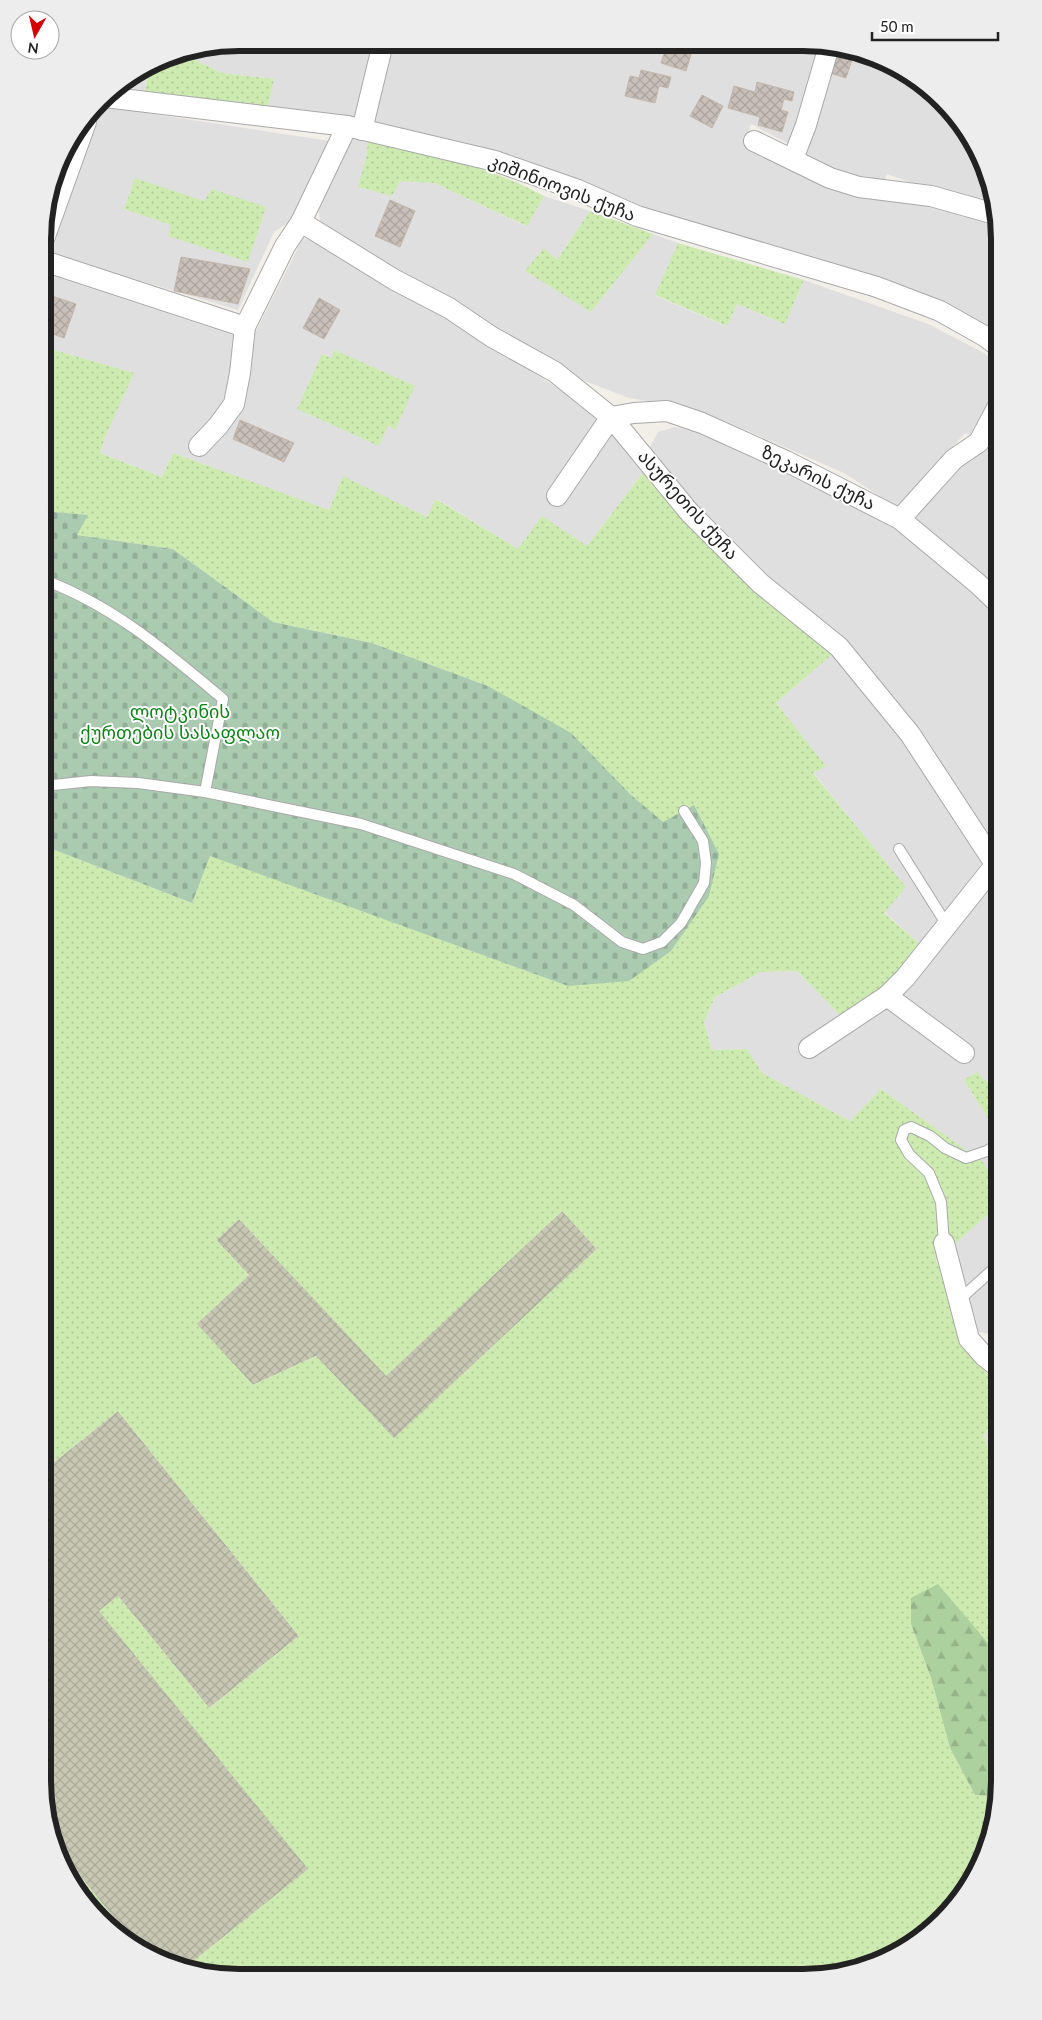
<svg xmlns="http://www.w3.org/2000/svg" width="1042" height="2020" font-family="Lato,'Noto Sans Georgian',sans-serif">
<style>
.residential{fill:#e0dfdf;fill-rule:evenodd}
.construction{fill:url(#construction-cross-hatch)}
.grass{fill:url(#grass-dots);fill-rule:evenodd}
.forest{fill:url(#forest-firs)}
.cemetery{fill:url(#cemetery-stones)}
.building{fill:url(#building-cross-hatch);stroke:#c4b6ab}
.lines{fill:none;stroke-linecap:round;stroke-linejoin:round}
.lane-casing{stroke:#a9a9a9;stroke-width:12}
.street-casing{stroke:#a9a9a9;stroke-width:22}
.lane{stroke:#fff;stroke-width:10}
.street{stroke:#fff;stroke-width:20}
.labels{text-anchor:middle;stroke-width:4;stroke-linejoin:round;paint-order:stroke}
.street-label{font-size:18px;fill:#222;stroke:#fff}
.park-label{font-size:18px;fill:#0c8416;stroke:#fff}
.rim{fill:none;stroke:#222;stroke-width:6}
</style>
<defs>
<pattern id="construction-cross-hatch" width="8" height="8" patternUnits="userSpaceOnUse" patternTransform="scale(1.25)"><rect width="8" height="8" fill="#c7c7b4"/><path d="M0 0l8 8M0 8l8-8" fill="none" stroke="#abab9a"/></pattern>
<pattern id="grass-dots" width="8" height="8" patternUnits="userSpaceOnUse" patternTransform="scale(1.25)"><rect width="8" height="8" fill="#cdebb0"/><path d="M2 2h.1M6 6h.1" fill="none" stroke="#b0c997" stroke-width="1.8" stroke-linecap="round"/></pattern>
<pattern id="forest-firs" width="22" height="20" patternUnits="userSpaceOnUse" patternTransform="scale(1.25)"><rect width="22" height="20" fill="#add19e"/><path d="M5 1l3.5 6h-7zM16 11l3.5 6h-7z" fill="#95b388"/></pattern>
<pattern id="cemetery-stones" width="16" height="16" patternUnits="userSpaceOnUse" patternTransform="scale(1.25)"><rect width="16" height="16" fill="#aacbaf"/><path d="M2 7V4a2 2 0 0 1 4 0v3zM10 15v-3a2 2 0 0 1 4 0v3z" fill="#92ae96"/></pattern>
<pattern id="building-cross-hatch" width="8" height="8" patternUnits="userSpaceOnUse" patternTransform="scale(1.25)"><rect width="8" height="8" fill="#c7bfb8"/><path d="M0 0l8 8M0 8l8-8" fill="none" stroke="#aba49e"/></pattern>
</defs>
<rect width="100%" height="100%" fill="#f2efe9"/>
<g class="residential">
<path d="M 239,43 L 375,43 L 359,118 L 268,106 L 273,79 L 222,73 L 182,54 Z"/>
<path d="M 390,43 L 822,46 L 791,145 L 751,124 L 744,144 L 810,178 L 944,208 L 997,224 L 999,239 L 999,335 L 991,328 L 874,277 L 659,213 L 570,176 L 486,149 L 371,122 Z"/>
<path d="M 841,46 L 890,63 L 933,91 L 967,130 L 989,176 L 994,206 L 932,185 L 912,183 L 887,174 L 884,181 L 863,176 L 860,181 L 799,154 Z"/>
<path d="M 150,66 L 145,92 L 120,85 Z"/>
<path d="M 100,106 L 330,141 L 298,216 L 274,232 L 238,310 L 51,254 Z"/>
<path d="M 349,138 L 368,142 L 366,158 L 359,187 L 392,196 L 400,180 L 434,183 L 526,226 L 544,196 L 590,211 L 557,260 L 591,312 L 653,234 L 678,243 L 656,296 L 726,326 L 737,304 L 785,324 L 804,280 L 928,324 L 984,353 L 999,365 L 999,391 L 973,436 L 965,433 L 898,508 L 844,473 L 725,421 L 669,405 L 629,398 L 579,379 L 321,226 L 319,211 L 323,193 Z"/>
<path d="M 303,238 L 325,245 L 443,313 L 588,408 L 619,435 L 645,470 L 587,546 L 518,549 L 437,499 L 427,517 L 343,477 L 329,511 L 173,453 L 162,477 L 100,453 L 106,435 L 133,373 L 44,347 L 44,273 L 251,341 ZM 322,354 L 331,358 L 395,430 L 389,425 Z"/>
<path d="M 999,418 L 999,600 L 910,518 Z"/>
<path d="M 675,427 L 694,431 L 843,495 L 904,535 L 985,604 L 999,619 L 999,850 L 997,853 L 851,649 L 760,573 L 651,459 L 650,447 L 658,432 Z"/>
<path d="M 836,651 L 915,753 L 985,859 L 920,944 L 884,912 L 905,887 L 813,772 L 825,766 L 776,703 Z"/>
<path d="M 995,885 L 999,889 L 999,983 L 987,1000 L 999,1012 L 999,1090 L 997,1092 L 964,1080 L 999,1136 L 999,1192 L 983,1163 L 881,1089 L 850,1121 L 761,1073 L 747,1049 L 712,1050 L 704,1022 L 715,997 L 761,972 L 797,971 L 840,1015 L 898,999 L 985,888 Z"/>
<path d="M 999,1205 L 999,1348 L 993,1335 L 974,1331 L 952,1245 Z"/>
<path d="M 999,1416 L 999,1466 L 992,1465 L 984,1435 Z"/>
</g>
<g class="construction">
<path d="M 562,1211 L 597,1249 L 394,1439 L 316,1356 L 253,1385 L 196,1324 L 249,1275 L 216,1240 L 239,1219 L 386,1375 Z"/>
<path d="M 118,1411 L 299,1636 L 209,1708 L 118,1596 L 100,1611 L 309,1869 L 186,1967 L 152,1957 L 138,1948 L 53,1842 L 43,1781 L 43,1471 Z"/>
</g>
<g class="grass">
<path d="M 182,54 L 222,73 L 274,79 L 268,106 L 145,92 L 150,66 L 164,57 Z"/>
<path d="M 368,142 C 428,154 490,166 544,196 L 527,226 L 434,183 L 400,181 L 392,196 L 358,187 L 366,158 Z"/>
<path d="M 135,178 L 204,201 L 212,189 L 266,207 L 248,262 L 168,236 L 171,225 L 124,209 Z"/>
<path d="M 590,211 L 653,234 L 591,312 L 525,271 L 544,248 L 557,260 Z"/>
<path d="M 678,243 L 804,280 L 785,324 L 737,304 L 727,326 L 655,295 Z"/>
<path d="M 44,347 L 134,373 L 106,435 L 100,453 L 162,477 L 173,453 L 329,510 L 343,476 L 427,517 L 436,499 L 518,549 L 542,516 L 587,546 L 645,470 L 836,651 L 776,703 L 826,766 L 813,773 L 906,887 L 884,913 L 920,944 L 894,981 L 840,1015 L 797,971 L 761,972 L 715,997 L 704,1022 L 712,1050 L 747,1049 L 762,1073 L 850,1121 L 881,1089 L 984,1163 L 999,1192 L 999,1205 L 936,1260 L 976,1362 L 999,1386 L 999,1416 L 984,1435 L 992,1465 L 999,1466 L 999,1656 L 979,1633 L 911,1624 L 931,1678 L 950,1748 L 975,1795 L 999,1796 L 985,1856 L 959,1901 L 912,1944 L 866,1967 L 803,1977 L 213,1976 L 186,1967 L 308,1869 L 99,1611 L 118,1596 L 209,1708 L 299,1636 L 118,1411 L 43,1471 L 43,859 L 47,847 L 192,903 L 209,855 L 568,986 L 663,823 L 631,795 L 488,686 L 372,643 L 273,622 L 173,549 L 76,535 L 87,515 L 44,511 ZM 562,1211 L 597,1249 L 394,1438 L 316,1356 L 253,1385 L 197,1324 L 249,1275 L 216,1240 L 239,1219 L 386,1376 Z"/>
<path d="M 335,350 L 415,386 L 395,430 L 388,425 L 379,446 L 297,409 L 322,354 L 331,358 Z"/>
<path d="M 999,983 L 999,1012 L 987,1000 Z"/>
<path d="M 977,1072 L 997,1092 L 999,1090 L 999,1136 L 964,1080 Z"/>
<path d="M 53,1842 L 138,1948 L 110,1929 L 76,1890 Z"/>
</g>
<path class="forest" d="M 938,1584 L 999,1656 L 999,1796 L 975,1795 L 950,1748 L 931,1678 L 911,1624 L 911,1598 Z"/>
<path class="cemetery" d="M 44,511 L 88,515 L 77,535 L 173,549 L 273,622 L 372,643 L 488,686 L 571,733 L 631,795 L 663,822 L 694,805 L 719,854 L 709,896 L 671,951 L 629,981 L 568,986 L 210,856 L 192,903 L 47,847 L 43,859 Z"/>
<g class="building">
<path d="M 667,45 L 694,45 L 686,71 L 661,63 Z"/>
<path d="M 831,46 L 841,46 L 855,51 L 846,78 L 823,71 Z"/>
<path d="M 641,70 L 671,77 L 668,88 L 659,86 L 655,103 L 625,96 L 630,76 L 639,78 Z"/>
<path d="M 757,82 L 794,92 L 792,101 L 784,99 L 781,110 L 788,112 L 782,132 L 758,125 L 760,117 L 728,108 L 734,86 L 755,92 Z"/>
<path d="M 702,95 L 723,106 L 712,128 L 690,116 Z"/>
<path d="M 390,200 L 415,211 L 400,247 L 375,236 Z"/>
<path d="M 181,257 L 250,269 L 238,304 L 174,291 Z"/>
<path d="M 46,294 L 76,304 L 64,338 L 44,331 L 44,300 Z"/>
<path d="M 319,298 L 340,310 L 324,339 L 303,328 Z"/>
<path d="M 240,420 L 294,443 L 284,462 L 233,439 Z"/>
</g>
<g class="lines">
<defs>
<g id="lane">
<path d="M 44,580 C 114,606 167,652 223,699 L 205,792"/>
<path d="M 44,786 L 91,781 L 138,783 L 205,792 L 361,824 L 514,874 L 574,905 L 622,942 L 643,949 L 662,942 L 681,923 L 704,883 L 706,863 L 703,841 L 684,811"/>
<path d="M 899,849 L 947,925"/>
<path d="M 944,1243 L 941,1202 L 929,1173 L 909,1154 L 901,1140 L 904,1130 L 911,1127 L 930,1136 L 945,1148 L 966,1158 L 987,1151 L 999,1143"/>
<path d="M 959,1300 L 999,1264"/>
</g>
<g id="street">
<path d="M 105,97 L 347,126 L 495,161 L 578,190 L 637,216 L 877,287 L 940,311 L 986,337 L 999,347"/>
<path d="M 362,130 L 383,43"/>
<path d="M 754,141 L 830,178 L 859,187 L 931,196 L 995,214"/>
<path d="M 793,159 L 806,125 L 829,46"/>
<path d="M 301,222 L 395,280 L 449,308 L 492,337 L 555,372 L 611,417 L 690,513 L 760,583 L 839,647 L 910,734 L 999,870"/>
<path d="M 44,239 L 86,122"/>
<path d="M 44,261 L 245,327"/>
<path d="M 199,446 L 218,426 L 234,404 L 240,373 L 245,327 L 285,246 L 301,222 L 347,126"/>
<path d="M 557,496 L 611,417 L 634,413 L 667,411 L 702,423 L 786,461 L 900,519 L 977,583 L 999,604"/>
<path d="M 900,519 L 954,459 L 979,442 L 999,404"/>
<path d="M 887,996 L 964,1053"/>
<path d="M 809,1048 L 887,996 L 905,978 L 999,860"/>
<path d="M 944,1243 L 969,1339 L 984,1356 L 999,1368"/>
</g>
</defs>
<use href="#lane" class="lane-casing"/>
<use href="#street" class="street-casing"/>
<use href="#lane" class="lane"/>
<use href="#street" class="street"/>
</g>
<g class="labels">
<g class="street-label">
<text transform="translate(562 188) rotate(21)" y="6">კიშინიოვის ქუჩა</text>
<text transform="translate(818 478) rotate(26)" y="6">ზეკარის ქუჩა</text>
<text transform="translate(688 505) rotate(48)" y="6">ასურეთის ქუჩა</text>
</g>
<g class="park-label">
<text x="180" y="718">ლოტკინის<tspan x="180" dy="21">ქურთების სასაფლაო</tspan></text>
</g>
</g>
<path d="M0 0H1042V2020H0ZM239 51H803A188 188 0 0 1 991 239V1781A188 188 0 0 1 803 1969H239A188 188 0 0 1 51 1781V239A188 188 0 0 1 239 51Z" fill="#ededed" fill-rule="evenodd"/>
<path class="rim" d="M239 51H803A188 188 0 0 1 991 239V1781A188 188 0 0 1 803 1969H239A188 188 0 0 1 51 1781V239A188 188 0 0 1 239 51Z"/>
<g transform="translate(35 35) rotate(188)"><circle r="24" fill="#ffffff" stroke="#a7a7a7"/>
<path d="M0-4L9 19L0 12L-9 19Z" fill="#d40000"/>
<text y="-8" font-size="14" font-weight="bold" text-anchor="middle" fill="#222222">N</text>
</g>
<path d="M872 32v8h126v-8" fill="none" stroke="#222222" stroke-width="2.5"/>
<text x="880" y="32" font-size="15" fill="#222222" stroke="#ffffff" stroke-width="4" paint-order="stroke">50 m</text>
</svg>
